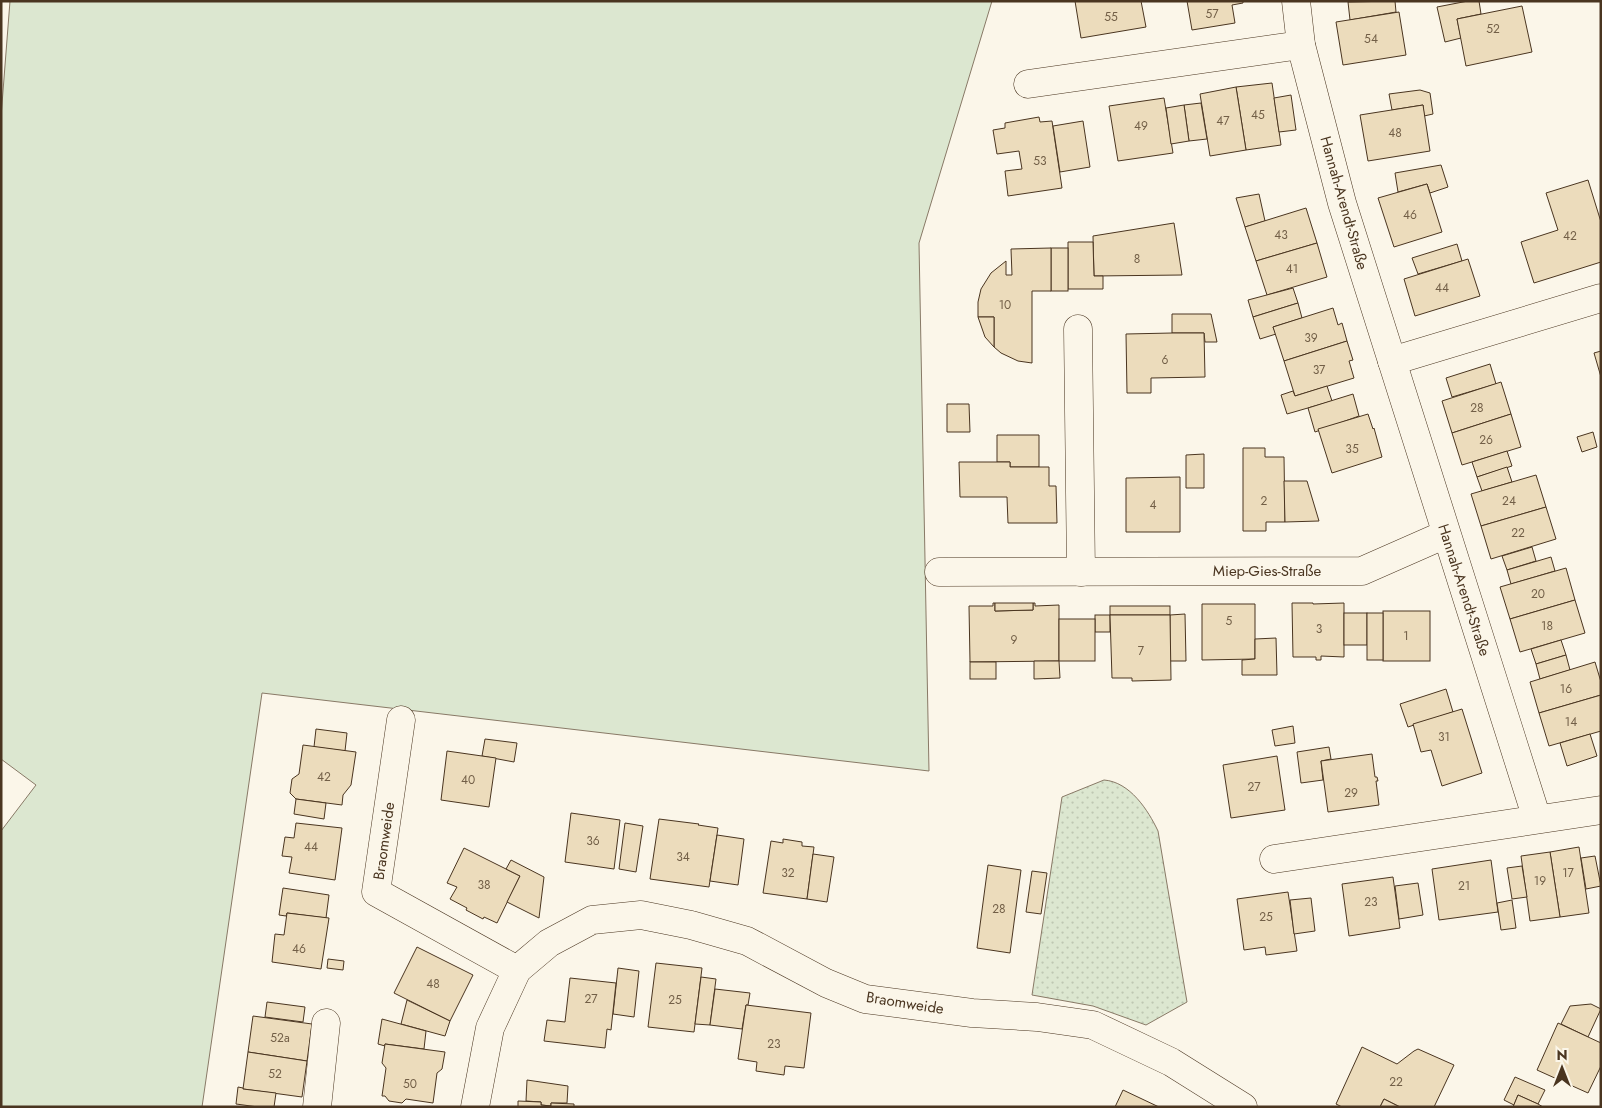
<svg xmlns="http://www.w3.org/2000/svg" width="1602" height="1108" font-family="Jost,sans-serif">
<style>
.grass{fill:#dce7d0;stroke:#887966}
.park{fill:url(#park-dots);stroke:#887966}
.building{fill:#ecdcbc;stroke:#4a3520}
.lines{fill:none;stroke-linecap:round;stroke-linejoin:round}
.minor-casing{stroke:#4a3520;stroke-width:29}
.minor{stroke:#fbf6e9;stroke-width:28}
.labels{text-anchor:middle;stroke-width:4;stroke-linejoin:round;paint-order:stroke}
.number-label{font-size:12px;fill:#725f47}
.street-label{font-size:15px;fill:#4a3520;stroke:#fbf6e9}
</style>
<defs>
<pattern id="park-dots" width="8" height="8" patternUnits="userSpaceOnUse" patternTransform="scale(1.25)"><rect width="8" height="8" fill="#dce7d0"/><path d="M2 2h.1M6 6h.1" fill="none" stroke="#bec7b2" stroke-width="1.8" stroke-linecap="round"/></pattern>
</defs>
<rect width="100%" height="100%" fill="#fbf6e9"/>
<path class="grass" d="M 10,1 L 992,1 L 919,243 L 929,771 L 262,693 L 202,1107 L 1,1107 L 1,831 L 36,785 L 1,759 L 1,117 Z"/>
<path class="park" d="M 1104,780 C 1130,782 1148,810 1158,831 L 1187,1002 L 1146,1025 L 1093,1006 L 1032,995 L 1062,797 Z"/>
<g class="building">
<path d="M 1075,1 L 1141,1 L 1146,27 L 1081,38 Z"/>
<path d="M 1187,1 L 1243,1 L 1243,3 L 1232,5 L 1235,23 L 1192,30 Z"/>
<path d="M 1395,1 L 1396,12 L 1350,20 L 1348,2 Z"/>
<path d="M 1468,1 L 1479,1 L 1481,14 L 1457,19 L 1461,38 L 1445,42 L 1437,7 Z"/>
<path d="M 1522,6 L 1532,52 L 1466,66 L 1457,19 Z"/>
<path d="M 1399,12 L 1406,55 L 1343,65 L 1336,22 Z"/>
<path d="M 1272,83 L 1281,145 L 1246,150 L 1236,87 Z"/>
<path d="M 1236,87 L 1246,150 L 1210,156 L 1200,94 Z"/>
<path d="M 1420,90 L 1430,93 L 1433,114 L 1424,116 L 1423,105 L 1392,110 L 1389,94 Z"/>
<path d="M 1291,95 L 1296,130 L 1279,132 L 1274,98 Z"/>
<path d="M 1164,98 L 1173,153 L 1118,161 L 1109,106 Z"/>
<path d="M 1201,103 L 1207,139 L 1189,141 L 1184,105 Z"/>
<path d="M 1184,105 L 1189,141 L 1171,144 L 1166,108 Z"/>
<path d="M 1423,105 L 1430,151 L 1368,161 L 1360,115 Z"/>
<path d="M 1039,117 L 1040,122 L 1052,121 L 1062,188 L 1008,196 L 1005,171 L 1022,169 L 1019,151 L 997,154 L 993,130 L 1005,128 L 1005,123 Z"/>
<path d="M 1083,121 L 1090,167 L 1060,172 L 1053,126 Z"/>
<path d="M 1441,165 L 1448,187 L 1430,193 L 1427,184 L 1398,192 L 1395,173 Z"/>
<path d="M 1588,180 L 1601,222 L 1601,262 L 1534,283 L 1521,242 L 1558,230 L 1546,193 Z"/>
<path d="M 1427,184 L 1442,232 L 1394,247 L 1378,198 Z"/>
<path d="M 1259,194 L 1265,221 L 1245,227 L 1236,198 Z"/>
<path d="M 1306,208 L 1317,243 L 1256,261 L 1245,227 Z"/>
<path d="M 1174,223 L 1182,275 L 1094,276 L 1093,236 Z"/>
<path d="M 1068,242 L 1093,242 L 1094,276 L 1103,276 L 1103,289 L 1068,289 Z"/>
<path d="M 1317,243 L 1327,277 L 1267,295 L 1256,261 Z"/>
<path d="M 1457,244 L 1462,261 L 1418,274 L 1412,258 Z"/>
<rect x="1051" y="248" width="17" height="43"/>
<path d="M 1051,248 L 1051,291 L 1032,291 L 1032,363 L 1018,361 L 1001,353 L 994,347 L 994,317 L 978,317 L 978,302 L 981,289 L 991,273 L 1006,261 L 1006,275 L 1012,275 L 1011,249 Z"/>
<path d="M 1468,259 L 1480,296 L 1415,316 L 1404,279 Z"/>
<path d="M 1293,288 L 1298,303 L 1253,317 L 1248,300 Z"/>
<path d="M 1298,303 L 1302,318 L 1273,327 L 1276,334 L 1260,339 L 1253,317 Z"/>
<path d="M 1333,308 L 1338,325 L 1342,323 L 1347,341 L 1284,361 L 1273,327 Z"/>
<path d="M 1172,314 L 1211,314 L 1217,342 L 1205,342 L 1204,333 L 1172,333 Z"/>
<path d="M 978,317 L 994,317 L 994,347 L 985,337 Z"/>
<path d="M 1172,333 L 1204,333 L 1205,377 L 1151,378 L 1151,393 L 1127,393 L 1126,334 Z"/>
<path d="M 1347,341 L 1353,360 L 1349,361 L 1354,378 L 1295,396 L 1284,361 Z"/>
<path d="M 1601,351 L 1601,377 L 1594,353 Z"/>
<path d="M 1490,364 L 1496,384 L 1452,397 L 1446,378 Z"/>
<path d="M 1501,382 L 1511,414 L 1452,433 L 1442,401 Z"/>
<path d="M 1327,386 L 1332,401 L 1287,414 L 1281,395 L 1293,391 L 1295,396 Z"/>
<path d="M 1353,394 L 1359,416 L 1315,432 L 1308,408 Z"/>
<path d="M 947,404 L 969,404 L 970,432 L 947,432 Z"/>
<path d="M 1368,414 L 1373,429 L 1374,428 L 1382,457 L 1332,473 L 1318,429 Z"/>
<path d="M 1511,414 L 1521,447 L 1462,465 L 1452,433 Z"/>
<path d="M 1593,432 L 1597,447 L 1582,452 L 1577,437 Z"/>
<path d="M 997,435 L 1039,435 L 1039,467 L 1010,467 L 1010,462 L 997,462 Z"/>
<path d="M 1243,448 L 1265,448 L 1265,457 L 1284,457 L 1285,522 L 1266,522 L 1266,531 L 1243,531 Z"/>
<path d="M 1507,451 L 1512,466 L 1477,477 L 1472,462 Z"/>
<path d="M 1204,454 L 1204,488 L 1186,488 L 1186,455 Z"/>
<path d="M 959,462 L 1010,462 L 1010,467 L 1049,467 L 1049,486 L 1056,486 L 1057,523 L 1008,523 L 1007,497 L 960,497 Z"/>
<path d="M 1507,467 L 1512,482 L 1482,491 L 1477,477 Z"/>
<path d="M 1536,475 L 1546,507 L 1481,526 L 1471,494 Z"/>
<path d="M 1180,477 L 1180,532 L 1126,532 L 1126,478 Z"/>
<path d="M 1284,481 L 1307,481 L 1319,521 L 1285,522 Z"/>
<path d="M 1546,507 L 1556,539 L 1491,559 L 1481,526 Z"/>
<path d="M 1532,547 L 1536,561 L 1507,570 L 1502,556 Z"/>
<path d="M 1551,557 L 1555,571 L 1511,584 L 1507,570 Z"/>
<path d="M 1566,568 L 1575,600 L 1510,619 L 1500,587 Z"/>
<path d="M 1575,600 L 1585,633 L 1520,652 L 1510,619 Z"/>
<path d="M 993,603 L 995,603 L 995,611 L 1033,610 L 1033,603 L 1035,603 L 1035,606 L 1059,605 L 1059,661 L 970,662 L 969,606 L 993,606 Z"/>
<path d="M 995,603 L 1033,603 L 1033,610 L 995,611 Z"/>
<path d="M 1292,603 L 1313,603 L 1313,604 L 1344,603 L 1344,657 L 1321,656 L 1321,660 L 1316,660 L 1316,657 L 1293,657 Z"/>
<path d="M 1202,604 L 1255,604 L 1255,659 L 1202,660 Z"/>
<rect x="1110" y="606" width="60" height="9"/>
<rect x="1383" y="611" width="47" height="50"/>
<rect x="1344" y="613" width="23" height="32"/>
<rect x="1367" y="613" width="16" height="47"/>
<path d="M 1185,614 L 1186,661 L 1170,661 L 1170,615 Z"/>
<rect x="1095" y="615" width="15" height="17"/>
<path d="M 1110,615 L 1170,615 L 1171,680 L 1132,681 L 1132,678 L 1112,678 Z"/>
<rect x="1059" y="619" width="36" height="42"/>
<path d="M 1276,638 L 1277,675 L 1242,675 L 1242,660 L 1255,659 L 1255,639 Z"/>
<path d="M 1561,640 L 1566,655 L 1536,664 L 1531,649 Z"/>
<path d="M 1566,655 L 1570,670 L 1540,679 L 1536,664 Z"/>
<path d="M 1034,661 L 1059,661 L 1060,678 L 1034,679 Z"/>
<rect x="970" y="662" width="26" height="17"/>
<path d="M 1595,662 L 1601,682 L 1601,695 L 1539,713 L 1530,682 Z"/>
<path d="M 1446,689 L 1453,712 L 1408,727 L 1400,704 Z"/>
<path d="M 1601,695 L 1601,731 L 1549,746 L 1539,713 Z"/>
<path d="M 1462,709 L 1482,773 L 1442,786 L 1431,750 L 1421,752 L 1413,724 Z"/>
<path d="M 1293,726 L 1295,743 L 1275,746 L 1272,730 Z"/>
<path d="M 316,729 L 347,733 L 345,751 L 314,747 Z"/>
<path d="M 1590,734 L 1597,756 L 1567,766 L 1560,743 Z"/>
<path d="M 485,739 L 517,743 L 514,762 L 482,756 Z"/>
<path d="M 303,745 L 356,752 L 351,785 L 343,795 L 342,805 L 296,799 L 290,793 L 292,779 L 299,774 Z"/>
<path d="M 1329,747 L 1331,759 L 1321,761 L 1323,780 L 1301,783 L 1297,752 Z"/>
<path d="M 447,751 L 496,758 L 489,807 L 441,800 Z"/>
<path d="M 1372,754 L 1375,777 L 1377,777 L 1378,781 L 1376,781 L 1379,805 L 1328,812 L 1321,761 Z"/>
<path d="M 1277,756 L 1285,810 L 1231,818 L 1223,765 Z"/>
<path d="M 296,799 L 326,803 L 324,819 L 294,814 Z"/>
<path d="M 571,813 L 620,820 L 614,869 L 565,862 Z"/>
<path d="M 659,819 L 699,824 L 698,825 L 718,828 L 709,887 L 650,879 Z"/>
<path d="M 296,823 L 342,828 L 335,880 L 289,873 L 292,857 L 282,856 L 285,837 L 294,838 Z"/>
<path d="M 625,823 L 643,826 L 636,872 L 619,869 Z"/>
<path d="M 717,835 L 744,839 L 738,885 L 710,881 Z"/>
<path d="M 783,839 L 802,842 L 802,846 L 814,847 L 807,899 L 763,893 L 771,841 L 783,843 Z"/>
<path d="M 1579,847 L 1589,913 L 1560,917 L 1550,852 Z"/>
<path d="M 464,848 L 520,876 L 497,923 L 484,917 L 483,919 L 466,910 L 467,908 L 450,899 L 457,887 L 447,883 Z"/>
<path d="M 1550,852 L 1560,917 L 1530,921 L 1521,856 Z"/>
<path d="M 813,854 L 834,857 L 827,902 L 807,899 Z"/>
<path d="M 1595,856 L 1601,886 L 1586,889 L 1581,858 Z"/>
<path d="M 511,860 L 544,877 L 539,918 L 507,902 L 520,876 L 506,869 Z"/>
<path d="M 1491,860 L 1498,912 L 1439,920 L 1432,869 Z"/>
<path d="M 988,865 L 1021,870 L 1010,953 L 977,948 Z"/>
<path d="M 1522,866 L 1527,897 L 1512,899 L 1507,868 Z"/>
<path d="M 1032,871 L 1047,873 L 1041,914 L 1026,912 Z"/>
<path d="M 1393,877 L 1400,928 L 1349,936 L 1342,884 Z"/>
<path d="M 1418,883 L 1423,915 L 1399,919 L 1395,886 Z"/>
<path d="M 283,888 L 329,895 L 326,918 L 287,913 L 286,916 L 279,915 Z"/>
<path d="M 1288,892 L 1297,951 L 1266,955 L 1265,947 L 1244,950 L 1237,899 Z"/>
<path d="M 1311,898 L 1315,931 L 1294,934 L 1290,900 Z"/>
<path d="M 1512,900 L 1516,928 L 1501,930 L 1497,903 Z"/>
<path d="M 287,913 L 329,918 L 321,969 L 272,962 L 275,934 L 284,935 Z"/>
<path d="M 417,947 L 473,975 L 450,1021 L 394,993 Z"/>
<path d="M 328,959 L 344,961 L 343,970 L 327,968 Z"/>
<path d="M 656,963 L 702,968 L 694,1032 L 648,1027 Z"/>
<path d="M 618,968 L 639,971 L 634,1017 L 613,1014 Z"/>
<path d="M 701,977 L 716,979 L 710,1025 L 695,1024 Z"/>
<path d="M 570,978 L 616,983 L 611,1030 L 607,1029 L 605,1048 L 544,1041 L 547,1020 L 565,1022 Z"/>
<path d="M 715,989 L 750,993 L 748,1005 L 746,1005 L 742,1029 L 710,1025 Z"/>
<path d="M 407,1000 L 450,1021 L 445,1036 L 401,1024 Z"/>
<path d="M 267,1002 L 305,1007 L 303,1022 L 265,1017 Z"/>
<path d="M 1591,1004 L 1601,1009 L 1588,1037 L 1561,1024 L 1570,1006 Z"/>
<path d="M 746,1005 L 811,1013 L 804,1068 L 785,1066 L 784,1075 L 756,1071 L 757,1062 L 738,1059 Z"/>
<path d="M 253,1016 L 312,1024 L 307,1061 L 248,1052 Z"/>
<path d="M 382,1019 L 426,1031 L 424,1049 L 385,1044 L 385,1046 L 378,1044 Z"/>
<path d="M 1558,1023 L 1601,1043 L 1601,1066 L 1588,1093 L 1537,1070 Z"/>
<path d="M 385,1044 L 445,1052 L 442,1069 L 437,1073 L 433,1103 L 406,1099 L 402,1103 L 389,1101 L 385,1096 L 382,1096 L 386,1068 L 382,1063 Z"/>
<path d="M 1362,1047 L 1397,1064 L 1414,1051 L 1418,1049 L 1454,1065 L 1434,1107 L 1400,1107 L 1384,1099 L 1380,1107 L 1342,1107 L 1336,1104 Z"/>
<path d="M 248,1052 L 307,1061 L 302,1097 L 243,1089 Z"/>
<path d="M 1515,1077 L 1545,1090 L 1538,1104 L 1518,1095 L 1514,1105 L 1504,1100 Z"/>
<path d="M 527,1080 L 568,1086 L 567,1103 L 551,1103 L 551,1106 L 541,1105 L 541,1102 L 526,1101 Z"/>
<path d="M 238,1087 L 243,1088 L 243,1089 L 276,1093 L 274,1107 L 258,1107 L 236,1104 Z"/>
<path d="M 1123,1090 L 1159,1107 L 1115,1107 Z"/>
<path d="M 1518,1095 L 1538,1104 L 1543,1107 L 1513,1107 Z"/>
<path d="M 1384,1099 L 1400,1107 L 1380,1107 Z"/>
<path d="M 518,1101 L 541,1102 L 541,1105 L 551,1106 L 551,1103 L 574,1104 L 574,1107 L 518,1107 Z"/>
</g>
<g class="lines">
<defs>
<g id="minor">
<path d="M 1296,1 L 1301,45 L 1342,203 L 1537,819"/>
<path d="M 1028,84 L 1301,45"/>
<path d="M 1078,329 L 1081,572"/>
<path d="M 1392,361 L 1601,298"/>
<path d="M 939,572 L 1362,571 L 1446,534"/>
<path d="M 401,720 L 376,892 L 517,970"/>
<path d="M 1274,859 L 1601,810"/>
<path d="M 317,1107 L 326,1023"/>
<path d="M 475,1107 L 490,1028 L 517,970 L 549,943 L 592,920 L 641,915 L 691,925 L 747,941 L 826,983 L 865,999 L 972,1013 L 1037,1017 L 1093,1025 L 1171,1062 L 1243,1107"/>
</g>
</defs>
<use href="#minor" class="minor-casing"/>
<use href="#minor" class="minor"/>
</g>
<g class="labels">
<g class="number-label">
<text x="1212" y="18">57</text>
<text x="1111" y="21">55</text>
<text x="1493" y="33">52</text>
<text x="1371" y="43">54</text>
<text x="1258" y="119">45</text>
<text x="1223" y="125">47</text>
<text x="1141" y="130">49</text>
<text x="1395" y="137">48</text>
<text x="1040" y="165">53</text>
<text x="1410" y="219">46</text>
<text x="1281" y="239">43</text>
<text x="1570" y="240">42</text>
<text x="1137" y="263">8</text>
<text x="1292" y="273">41</text>
<text x="1442" y="292">44</text>
<text x="1005" y="309">10</text>
<text x="1311" y="342">39</text>
<text x="1165" y="364">6</text>
<text x="1319" y="374">37</text>
<text x="1477" y="412">28</text>
<text x="1486" y="444">26</text>
<text x="1352" y="453">35</text>
<text x="1264" y="505">2</text>
<text x="1509" y="505">24</text>
<text x="1153" y="509">4</text>
<text x="1518" y="537">22</text>
<text x="1538" y="598">20</text>
<text x="1229" y="625">5</text>
<text x="1547" y="630">18</text>
<text x="1319" y="633">3</text>
<text x="1406" y="640">1</text>
<text x="1014" y="644">9</text>
<text x="1141" y="655">7</text>
<text x="1566" y="693">16</text>
<text x="1571" y="726">14</text>
<text x="1444" y="741">31</text>
<text x="324" y="781">42</text>
<text x="468" y="784">40</text>
<text x="1254" y="791">27</text>
<text x="1351" y="797">29</text>
<text x="593" y="845">36</text>
<text x="311" y="851">44</text>
<text x="683" y="861">34</text>
<text x="788" y="877">32</text>
<text x="1568" y="877">17</text>
<text x="1540" y="885">19</text>
<text x="484" y="889">38</text>
<text x="1464" y="890">21</text>
<text x="1371" y="906">23</text>
<text x="999" y="913">28</text>
<text x="1266" y="921">25</text>
<text x="299" y="953">46</text>
<text x="433" y="988">48</text>
<text x="591" y="1003">27</text>
<text x="675" y="1004">25</text>
<text x="280" y="1042">52a</text>
<text x="774" y="1048">23</text>
<text x="275" y="1078">52</text>
<text x="1396" y="1086">22</text>
<text x="410" y="1088">50</text>
</g>
<g class="street-label">
<text transform="translate(1344 203) rotate(74)" y="5">Hannah-Arendt-Straße</text>
<text x="1267" y="576">Miep-Gies-Straße</text>
<text transform="translate(1464 590) rotate(72)" y="5">Hannah-Arendt-Straße</text>
<text transform="translate(384 841) rotate(-82)" y="5">Braomweide</text>
<text transform="translate(905 1003) rotate(9)" y="5">Braomweide</text>
</g>
</g>
<rect width="1602" height="1108" fill="none" stroke="#4a3520" stroke-width="5"/>
<g transform="translate(1562 1068)" stroke="#fbf6e9" stroke-width="4" paint-order="stroke">
<path d="M0-4L9 19L0 12L-9 19Z" fill="#4a3520"/>
<text y="-8" font-size="14" font-weight="bold" text-anchor="middle" fill="#4a3520">N</text>
</g>
</svg>
